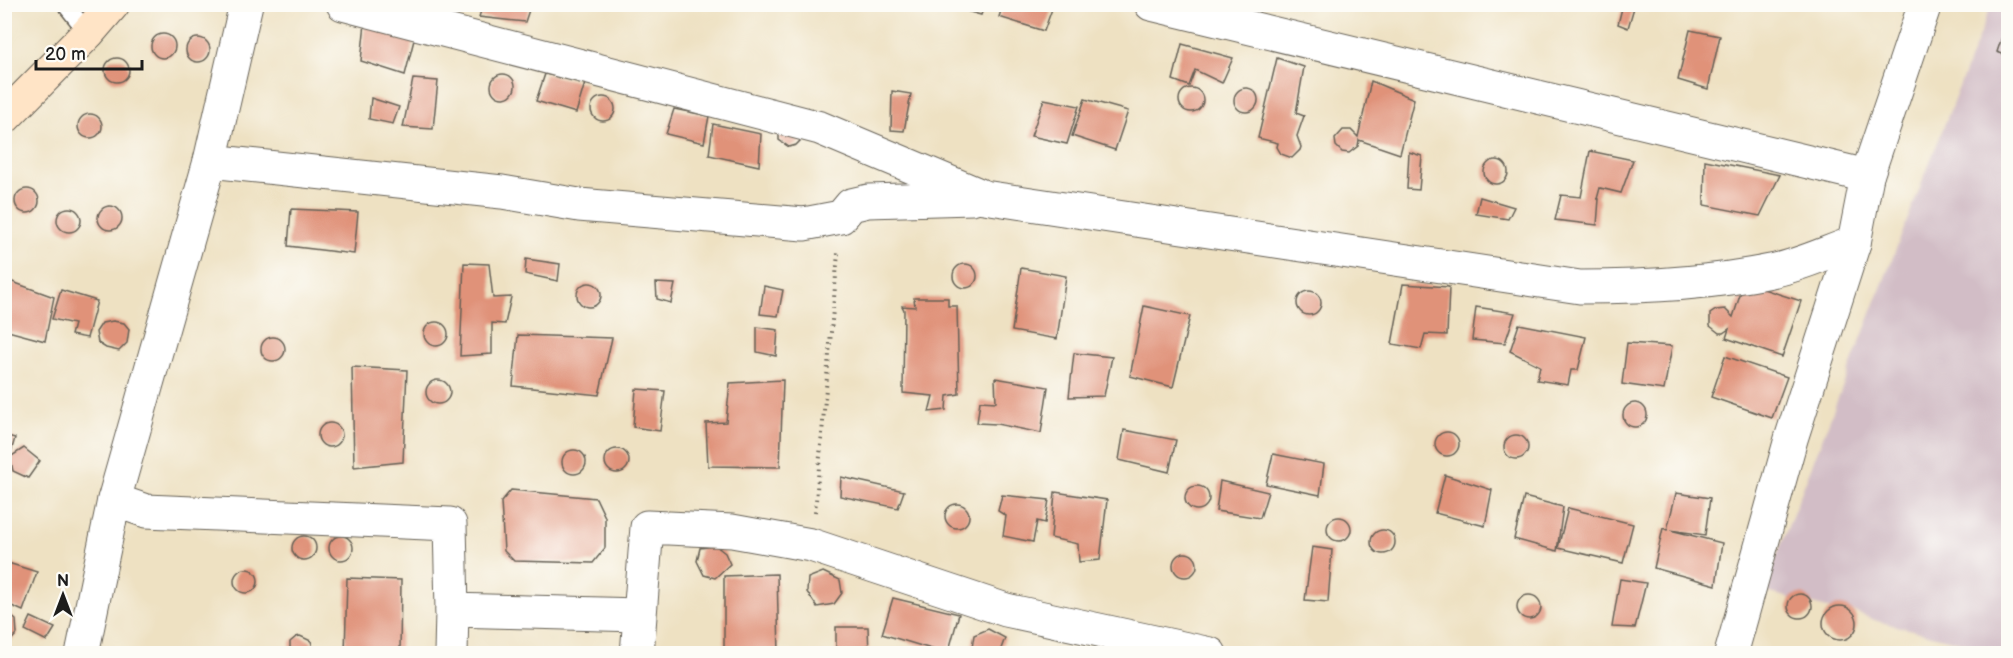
<svg xmlns="http://www.w3.org/2000/svg" width="2013" height="658" font-family="'Balsamiq Sans',sans-serif">
<style>
.industrial{fill:#d2bdc6}
.building{fill:#e09279}
.lines{fill:none;stroke-linecap:round;stroke-linejoin:round}
.service-casing{stroke:#666156;stroke-width:19}
.minor-casing{stroke:#666156;stroke-width:35}
.secondary-casing{stroke:#666156;stroke-width:35}
.path{stroke:#666156;stroke-width:4;stroke-dasharray:1.5 4.5;stroke-linecap:butt}
.service{stroke:#fff;stroke-width:16}
.minor{stroke:#fff;stroke-width:33}
.secondary{stroke:#ffe4c6;stroke-width:33}
</style>
<rect width="100%" height="100%" fill="#fdfcf7"/>
<filter id="ink" filterUnits="userSpaceOnUse"><feTurbulence type="fractalNoise" baseFrequency=".0167" numOctaves="2"/><feDisplacementMap in="SourceGraphic" scale="12" xChannelSelector="R" yChannelSelector="G"/><feConvolveMatrix kernelMatrix="1 2 1 2 8 2 1 2 1" color-interpolation-filters="sRGB"/></filter>
<filter id="wash" filterUnits="userSpaceOnUse"><feTurbulence type="fractalNoise" baseFrequency=".008" numOctaves="4" result="noise"/><feDisplacementMap in="SourceGraphic" scale="24" xChannelSelector="R" yChannelSelector="G"/><feGaussianBlur stdDeviation="1.35" result="paint"/><feColorMatrix in="noise" values="0 0 0 0 0 0 0 0 0 0 0 0 0 0 0 0 0 1.4 0 .05"/><feComposite in="paint" operator="in"/></filter>
<g filter="url(#wash)">
<rect width="100%" height="100%" fill="#eee1c2"/>
<path class="industrial" d="M 1991,5 L 2008,5 L 2008,653 L 2002,653 L 1877,621 L 1842,607 L 1831,609 L 1763,591 Z"/>
<g id="blocks">
<g class="building">
<path d="M 483,4 L 531,4 L 525,22 L 479,17 Z"/>
<path d="M 941,4 L 985,4 L 981,15 Z"/>
<path d="M 1003,4 L 1040,4 L 1052,9 L 1044,31 L 999,17 Z"/>
<path d="M 1623,4 L 1635,4 L 1628,28 L 1618,24 Z"/>
<path d="M 2008,19 L 2008,56 L 1997,52 Z"/>
<path d="M 365,23 L 415,36 L 405,75 L 361,61 Z"/>
<path d="M 1690,30 L 1720,36 L 1708,89 L 1678,80 Z"/>
<circle cx="163" cy="46" r="12"/>
<circle cx="198" cy="50" r="12"/>
<path d="M 1182,44 L 1233,58 L 1222,83 L 1195,70 L 1189,86 L 1173,80 Z"/>
<path d="M 1277,58 L 1304,67 L 1296,113 L 1304,116 L 1297,136 L 1301,147 L 1300,150 L 1292,158 L 1281,154 L 1277,147 L 1278,143 L 1258,138 Z"/>
<circle cx="117" cy="70" r="12"/>
<path d="M 545,74 L 585,83 L 576,113 L 536,101 Z"/>
<circle cx="503" cy="86" r="12"/>
<path d="M 413,79 L 438,81 L 433,129 L 403,127 Z"/>
<path d="M 1371,81 L 1414,99 L 1400,154 L 1359,140 L 1358,146 L 1349,153 L 1342,152 L 1336,146 L 1335,139 L 1343,130 L 1351,130 L 1358,137 Z"/>
<circle cx="1191" cy="100" r="12"/>
<circle cx="1246" cy="100" r="12"/>
<path d="M 892,91 L 911,94 L 904,131 L 891,130 Z"/>
<circle cx="603" cy="109" r="12"/>
<path d="M 371,98 L 399,107 L 393,124 L 369,119 Z"/>
<path d="M 1044,99 L 1079,106 L 1067,144 L 1031,136 Z"/>
<path d="M 1085,99 L 1128,111 L 1115,150 L 1072,136 Z"/>
<path d="M 674,109 L 709,116 L 704,143 L 666,134 Z"/>
<circle cx="90" cy="126" r="12"/>
<path d="M 713,124 L 761,134 L 759,166 L 709,155 Z"/>
<path d="M 779,133 L 802,139 L 796,145 L 789,147 L 779,140 Z"/>
<path d="M 1590,151 L 1633,160 L 1621,193 L 1600,188 L 1597,199 L 1599,199 L 1597,225 L 1555,220 L 1561,195 L 1581,197 Z"/>
<path d="M 1409,152 L 1422,156 L 1419,190 L 1407,189 Z"/>
<path d="M 1705,160 L 1780,175 L 1760,216 L 1704,205 Z"/>
<circle cx="1496" cy="172" r="12"/>
<circle cx="27" cy="201" r="12"/>
<path d="M 1480,197 L 1514,207 L 1508,219 L 1476,214 Z"/>
<circle cx="110" cy="218" r="12"/>
<circle cx="69" cy="220" r="12"/>
<path d="M 291,209 L 358,212 L 354,254 L 288,246 Z"/>
<path d="M 526,259 L 560,264 L 558,281 L 525,274 Z"/>
<path d="M 464,263 L 489,264 L 493,298 L 511,297 L 505,324 L 492,323 L 492,354 L 460,356 Z"/>
<circle cx="965" cy="276" r="12"/>
<path d="M 1021,268 L 1066,276 L 1057,339 L 1012,331 Z"/>
<path d="M 7,280 L 54,297 L 45,341 L 4,330 L 4,293 Z"/>
<path d="M 656,283 L 675,284 L 671,303 L 657,299 Z"/>
<path d="M 1744,283 L 1801,301 L 1782,357 L 1726,338 L 1729,329 L 1723,333 L 1719,333 L 1710,326 L 1710,314 L 1716,310 L 1725,309 L 1733,317 Z"/>
<circle cx="589" cy="295" r="12"/>
<path d="M 1403,284 L 1449,287 L 1447,335 L 1425,334 L 1421,349 L 1392,344 Z"/>
<path d="M 764,286 L 783,290 L 778,316 L 760,314 Z"/>
<path d="M 61,290 L 97,301 L 87,338 L 71,335 L 74,324 L 52,319 Z"/>
<circle cx="1309" cy="303" r="12"/>
<path d="M 914,298 L 948,298 L 948,306 L 957,306 L 959,394 L 947,396 L 946,410 L 929,412 L 933,396 L 903,393 L 904,310 L 902,306 L 915,307 Z"/>
<path d="M 1144,306 L 1190,316 L 1173,387 L 1130,376 Z"/>
<path d="M 1476,307 L 1515,313 L 1505,343 L 1472,340 Z"/>
<path d="M 113,321 L 124,323 L 129,329 L 127,343 L 119,351 L 106,348 L 98,343 L 96,332 L 102,323 Z"/>
<circle cx="436" cy="334" r="12"/>
<path d="M 1519,324 L 1586,337 L 1578,370 L 1571,370 L 1568,385 L 1537,380 L 1540,366 L 1510,351 Z"/>
<path d="M 757,327 L 778,330 L 776,356 L 757,352 Z"/>
<path d="M 518,335 L 612,338 L 599,395 L 513,386 Z"/>
<circle cx="273" cy="349" r="12"/>
<path d="M 1627,343 L 1672,346 L 1664,390 L 1622,384 Z"/>
<path d="M 1074,353 L 1112,357 L 1104,396 L 1069,397 Z"/>
<path d="M 1725,356 L 1787,377 L 1772,418 L 1711,397 Z"/>
<path d="M 352,367 L 407,370 L 403,462 L 354,467 Z"/>
<path d="M 995,378 L 1048,387 L 1041,433 L 997,424 L 977,423 L 980,401 L 996,402 Z"/>
<path d="M 783,380 L 780,467 L 708,466 L 706,423 L 726,422 L 730,383 Z"/>
<circle cx="438" cy="392" r="12"/>
<path d="M 636,389 L 665,391 L 660,431 L 633,427 Z"/>
<circle cx="1635" cy="415" r="12"/>
<circle cx="330" cy="435" r="12"/>
<path d="M 1124,430 L 1176,440 L 1169,472 L 1119,460 Z"/>
<circle cx="1447" cy="444" r="12"/>
<path d="M 4,435 L 15,438 L 5,473 L 4,472 Z"/>
<circle cx="1516" cy="447" r="12"/>
<path d="M 24,448 L 40,461 L 28,478 L 13,471 L 10,457 Z"/>
<circle cx="617" cy="461" r="12"/>
<circle cx="574" cy="462" r="12"/>
<path d="M 1273,454 L 1324,464 L 1320,495 L 1266,484 Z"/>
<path d="M 1445,475 L 1492,490 L 1485,526 L 1435,513 Z"/>
<path d="M 841,477 L 904,491 L 898,508 L 840,496 Z"/>
<path d="M 1220,481 L 1268,492 L 1260,518 L 1216,511 Z"/>
<circle cx="1197" cy="498" r="12"/>
<path d="M 511,490 L 596,498 L 605,517 L 605,548 L 593,563 L 514,561 L 504,551 L 501,502 Z"/>
<path d="M 1055,492 L 1107,500 L 1100,560 L 1079,562 L 1078,544 L 1051,538 Z"/>
<path d="M 1676,493 L 1710,498 L 1705,535 L 1670,530 L 1722,543 L 1716,585 L 1654,568 L 1663,528 L 1667,530 Z"/>
<path d="M 1002,495 L 1049,500 L 1045,523 L 1037,521 L 1033,542 L 1003,536 L 1006,516 L 998,511 Z"/>
<path d="M 1524,497 L 1563,507 L 1557,551 L 1514,539 Z"/>
<circle cx="957" cy="516" r="12"/>
<path d="M 1568,508 L 1633,524 L 1623,563 L 1558,548 Z"/>
<circle cx="1339" cy="529" r="12"/>
<circle cx="1383" cy="542" r="12"/>
<circle cx="304" cy="548" r="12"/>
<circle cx="341" cy="548" r="12"/>
<path d="M 716,546 L 725,553 L 730,564 L 715,578 L 704,575 L 697,561 L 700,548 Z"/>
<path d="M 1312,547 L 1332,550 L 1328,602 L 1305,600 Z"/>
<circle cx="1185" cy="565" r="12"/>
<path d="M 5,562 L 37,572 L 23,611 L 5,603 Z"/>
<circle cx="246" cy="581" r="12"/>
<path d="M 823,572 L 840,580 L 842,593 L 834,604 L 817,607 L 807,592 L 808,578 Z"/>
<path d="M 777,574 L 779,654 L 724,654 L 724,576 Z"/>
<path d="M 347,578 L 401,580 L 400,654 L 345,654 Z"/>
<path d="M 1620,579 L 1646,583 L 1635,628 L 1612,627 Z"/>
<circle cx="1800" cy="606" r="12"/>
<circle cx="1529" cy="607" r="12"/>
<path d="M 893,598 L 959,614 L 948,654 L 882,634 Z"/>
<circle cx="1840" cy="623" r="17"/>
<path d="M 4,610 L 16,620 L 17,634 L 9,642 L 4,640 Z"/>
<path d="M 31,617 L 55,628 L 47,641 L 25,630 Z"/>
<path d="M 836,627 L 868,627 L 869,654 L 836,654 Z"/>
<path d="M 988,629 L 1005,638 L 999,654 L 971,654 L 974,635 Z"/>
<path d="M 300,636 L 311,641 L 313,648 L 311,654 L 290,654 L 290,642 L 296,637 Z"/>
</g>
</g>
</g>
<g filter="url(#ink)">
<use href="#blocks" fill-opacity="0" stroke="#666156" stroke-width="1.5"/>
<g class="lines">
<defs>
<path id="service" d="M 65,4 L 88,33"/>
<g id="minor">
<path d="M 343,4 L 820,128 L 984,197 L 1580,287 C 1645,287 1708,284 1771,271 C 1799,266 1827,252 1854,243"/>
<path d="M 1151,4 L 1867,176"/>
<path d="M 210,161 L 502,192 L 579,205 L 804,224 L 841,217 L 851,205 L 868,201 L 972,198"/>
<path d="M 114,500 L 146,511 L 450,524 L 452,610 L 639,615"/>
<path d="M 82,654 L 114,500 L 210,161 L 246,4"/>
<path d="M 451,654 L 452,610"/>
<path d="M 637,654 L 647,527 L 732,531 L 811,545 L 1006,610 L 1210,654"/>
<path d="M 1731,654 L 1791,439 L 1854,243 L 1867,176 L 1925,4"/>
</g>
<path id="secondary" d="M 4,118 L 88,33 L 113,4"/>
</defs>
<use href="#service" class="service-casing"/>
<use href="#minor" class="minor-casing"/>
<use href="#secondary" class="secondary-casing"/>
<path class="path" d="M 815,512 L 838,253"/>
<use href="#service" class="service"/>
<use href="#minor" class="minor"/>
<use href="#secondary" class="secondary"/>
</g>
</g>
<rect width="2013" height="658" fill="none" stroke="#fdfcf7" stroke-width="24"/>
<g transform="translate(63 595)" stroke="#fdfcf7" stroke-width="4.5" paint-order="stroke">
<path d="M0-4.5L10 22L0 15L-10 22Z" fill="#1c1c1c"/>
<text y="-9" font-size="16" font-weight="bold" text-anchor="middle" fill="#1c1c1c">N</text>
</g>
<path d="M36 60v9h106v-9" fill="none" stroke="#1c1c1c" stroke-width="3"/>
<text x="45" y="60" font-size="18" fill="#1c1c1c" stroke="#fdfcf7" stroke-width="4.5" paint-order="stroke">20 m</text>
</svg>
